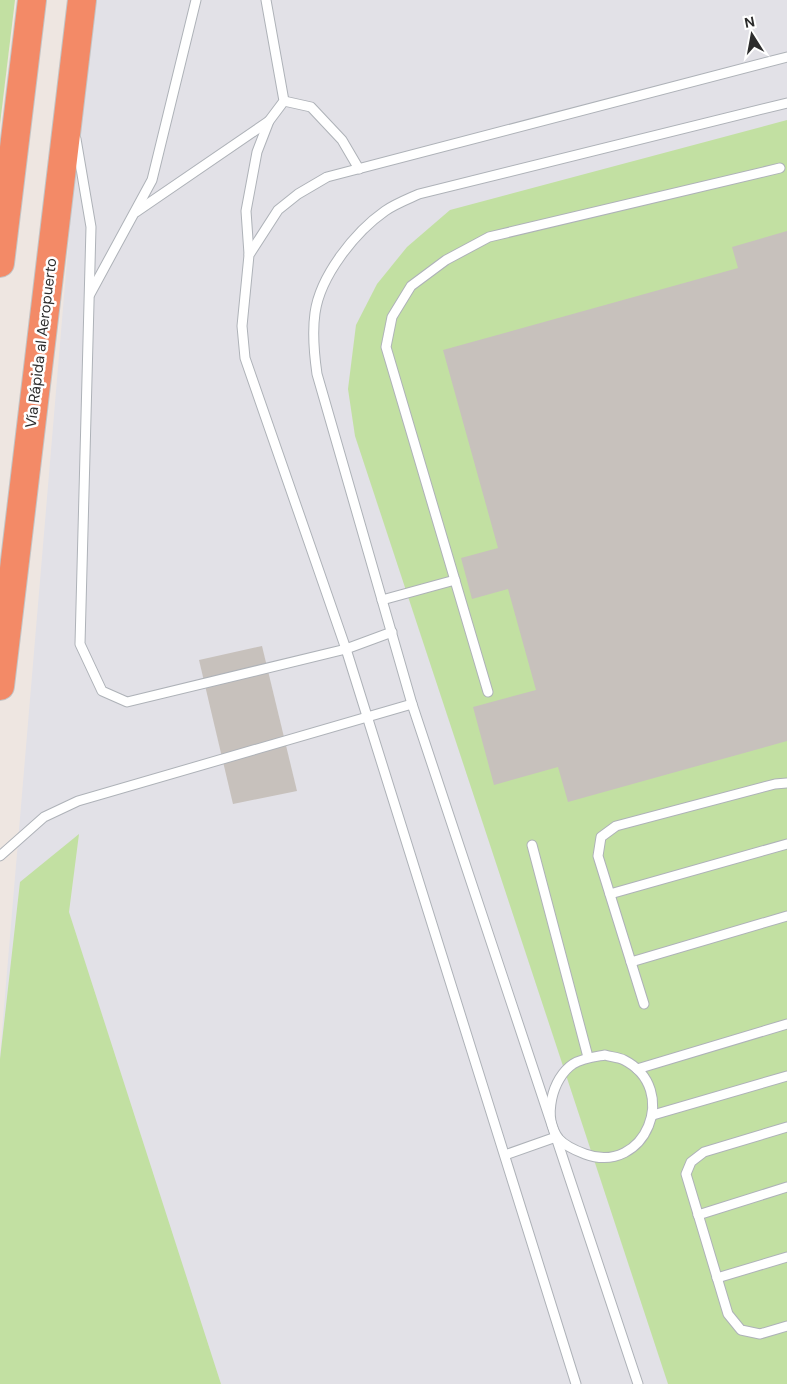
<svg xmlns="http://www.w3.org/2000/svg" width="787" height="1384" font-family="'DM Sans',sans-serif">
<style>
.industrial{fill:#e2e1e7}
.green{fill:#c2e0a2}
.building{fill:#c7c1bc}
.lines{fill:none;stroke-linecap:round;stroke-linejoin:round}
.service-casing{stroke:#aeb2b8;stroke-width:11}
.motorway-casing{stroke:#c4c4c4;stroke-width:30}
.service{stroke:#fff;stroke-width:9}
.motorway{stroke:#f38a67;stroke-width:28}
.labels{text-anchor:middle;stroke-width:5;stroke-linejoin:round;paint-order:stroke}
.street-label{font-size:15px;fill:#2d2d2d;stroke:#fff}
</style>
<rect width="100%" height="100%" fill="#eee6e1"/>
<path class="industrial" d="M 89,0 L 787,0 L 787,1384 L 0,1384 L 0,1055 Z"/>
<g class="green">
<path d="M 0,0 L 15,0 L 0,124 Z"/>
<path d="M 787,120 L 787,1384 L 668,1384 L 355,436 L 348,389 L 356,325 L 377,284 L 407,247 L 450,210 Z"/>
<path d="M 79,834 L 69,912 L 221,1384 L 0,1384 L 0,1059 L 20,882 Z"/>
</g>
<g class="building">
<path d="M 787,231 L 787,741 L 568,802 L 558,767 L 494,785 L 473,707 L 536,690 L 508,589 L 472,599 L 461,558 L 498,548 L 443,350 L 738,268 L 732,247 Z"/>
<path d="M 262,646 L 297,791 L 233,804 L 199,660 Z"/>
</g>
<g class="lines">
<defs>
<g id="service">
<path d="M 284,101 L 311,107 L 342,140 L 359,169"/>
<path d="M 76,139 L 91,227 L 80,644 L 102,691 L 127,702 L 346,649 L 392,632"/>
<path d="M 136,212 L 269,121"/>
<path d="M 249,254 L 246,211 L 257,152 L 269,121 L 284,101 L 266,0"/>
<path d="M 90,294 L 152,180 L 196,0"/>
<path d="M 382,600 L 455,580"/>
<path d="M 488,692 L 386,347 L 392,317 L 411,286 L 446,260 L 489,237 L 780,168"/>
<path d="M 532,845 L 588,1057"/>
<path d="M 0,856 L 44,817 L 78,801 L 412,704"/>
<path d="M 610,894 L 787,844"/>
<path d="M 631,962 L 787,916"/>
<path d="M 644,1004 L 598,856 L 601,837 L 616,826 L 775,784 L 787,783"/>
<path d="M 605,1055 C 611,1057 618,1057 624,1060 C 681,1089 645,1176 585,1154 C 577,1151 565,1146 559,1139 C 542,1118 552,1078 573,1064 C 583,1058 594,1057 605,1055 Z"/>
<path d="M 637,1069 L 787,1024"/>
<path d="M 653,1115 L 787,1076"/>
<path d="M 787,1127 L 704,1152 L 691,1162 L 686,1174 L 728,1314 L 741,1330 L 760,1334 L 787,1326"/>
<path d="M 505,1155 L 556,1137"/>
<path d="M 698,1215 L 787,1187"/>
<path d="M 717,1278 L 787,1257"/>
<path d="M 576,1384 L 346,649 L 245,358 L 242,326 L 249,255 L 278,210 L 298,194 L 327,177 L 787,57"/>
<path d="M 638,1384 L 412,704 L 317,374 C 314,353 312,334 315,313 C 320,276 355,232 385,211 C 395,204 408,199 419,194 L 787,103"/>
</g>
<g id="motorway">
<path d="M 0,263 L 32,0"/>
<path d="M 0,686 L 82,0"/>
</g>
</defs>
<use href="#service" class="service-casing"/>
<use href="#motorway" class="motorway-casing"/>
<use href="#service" class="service"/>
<use href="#motorway" class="motorway"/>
</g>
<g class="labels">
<g class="street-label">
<text transform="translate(41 343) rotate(-83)" y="5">Vía Rápida al Aeropuerto</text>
</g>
</g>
<g transform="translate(752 35) rotate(349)" stroke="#ffffff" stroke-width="4" paint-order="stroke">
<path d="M0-4L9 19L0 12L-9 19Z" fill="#2d2d2d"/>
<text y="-8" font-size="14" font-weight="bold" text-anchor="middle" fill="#2d2d2d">N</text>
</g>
</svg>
